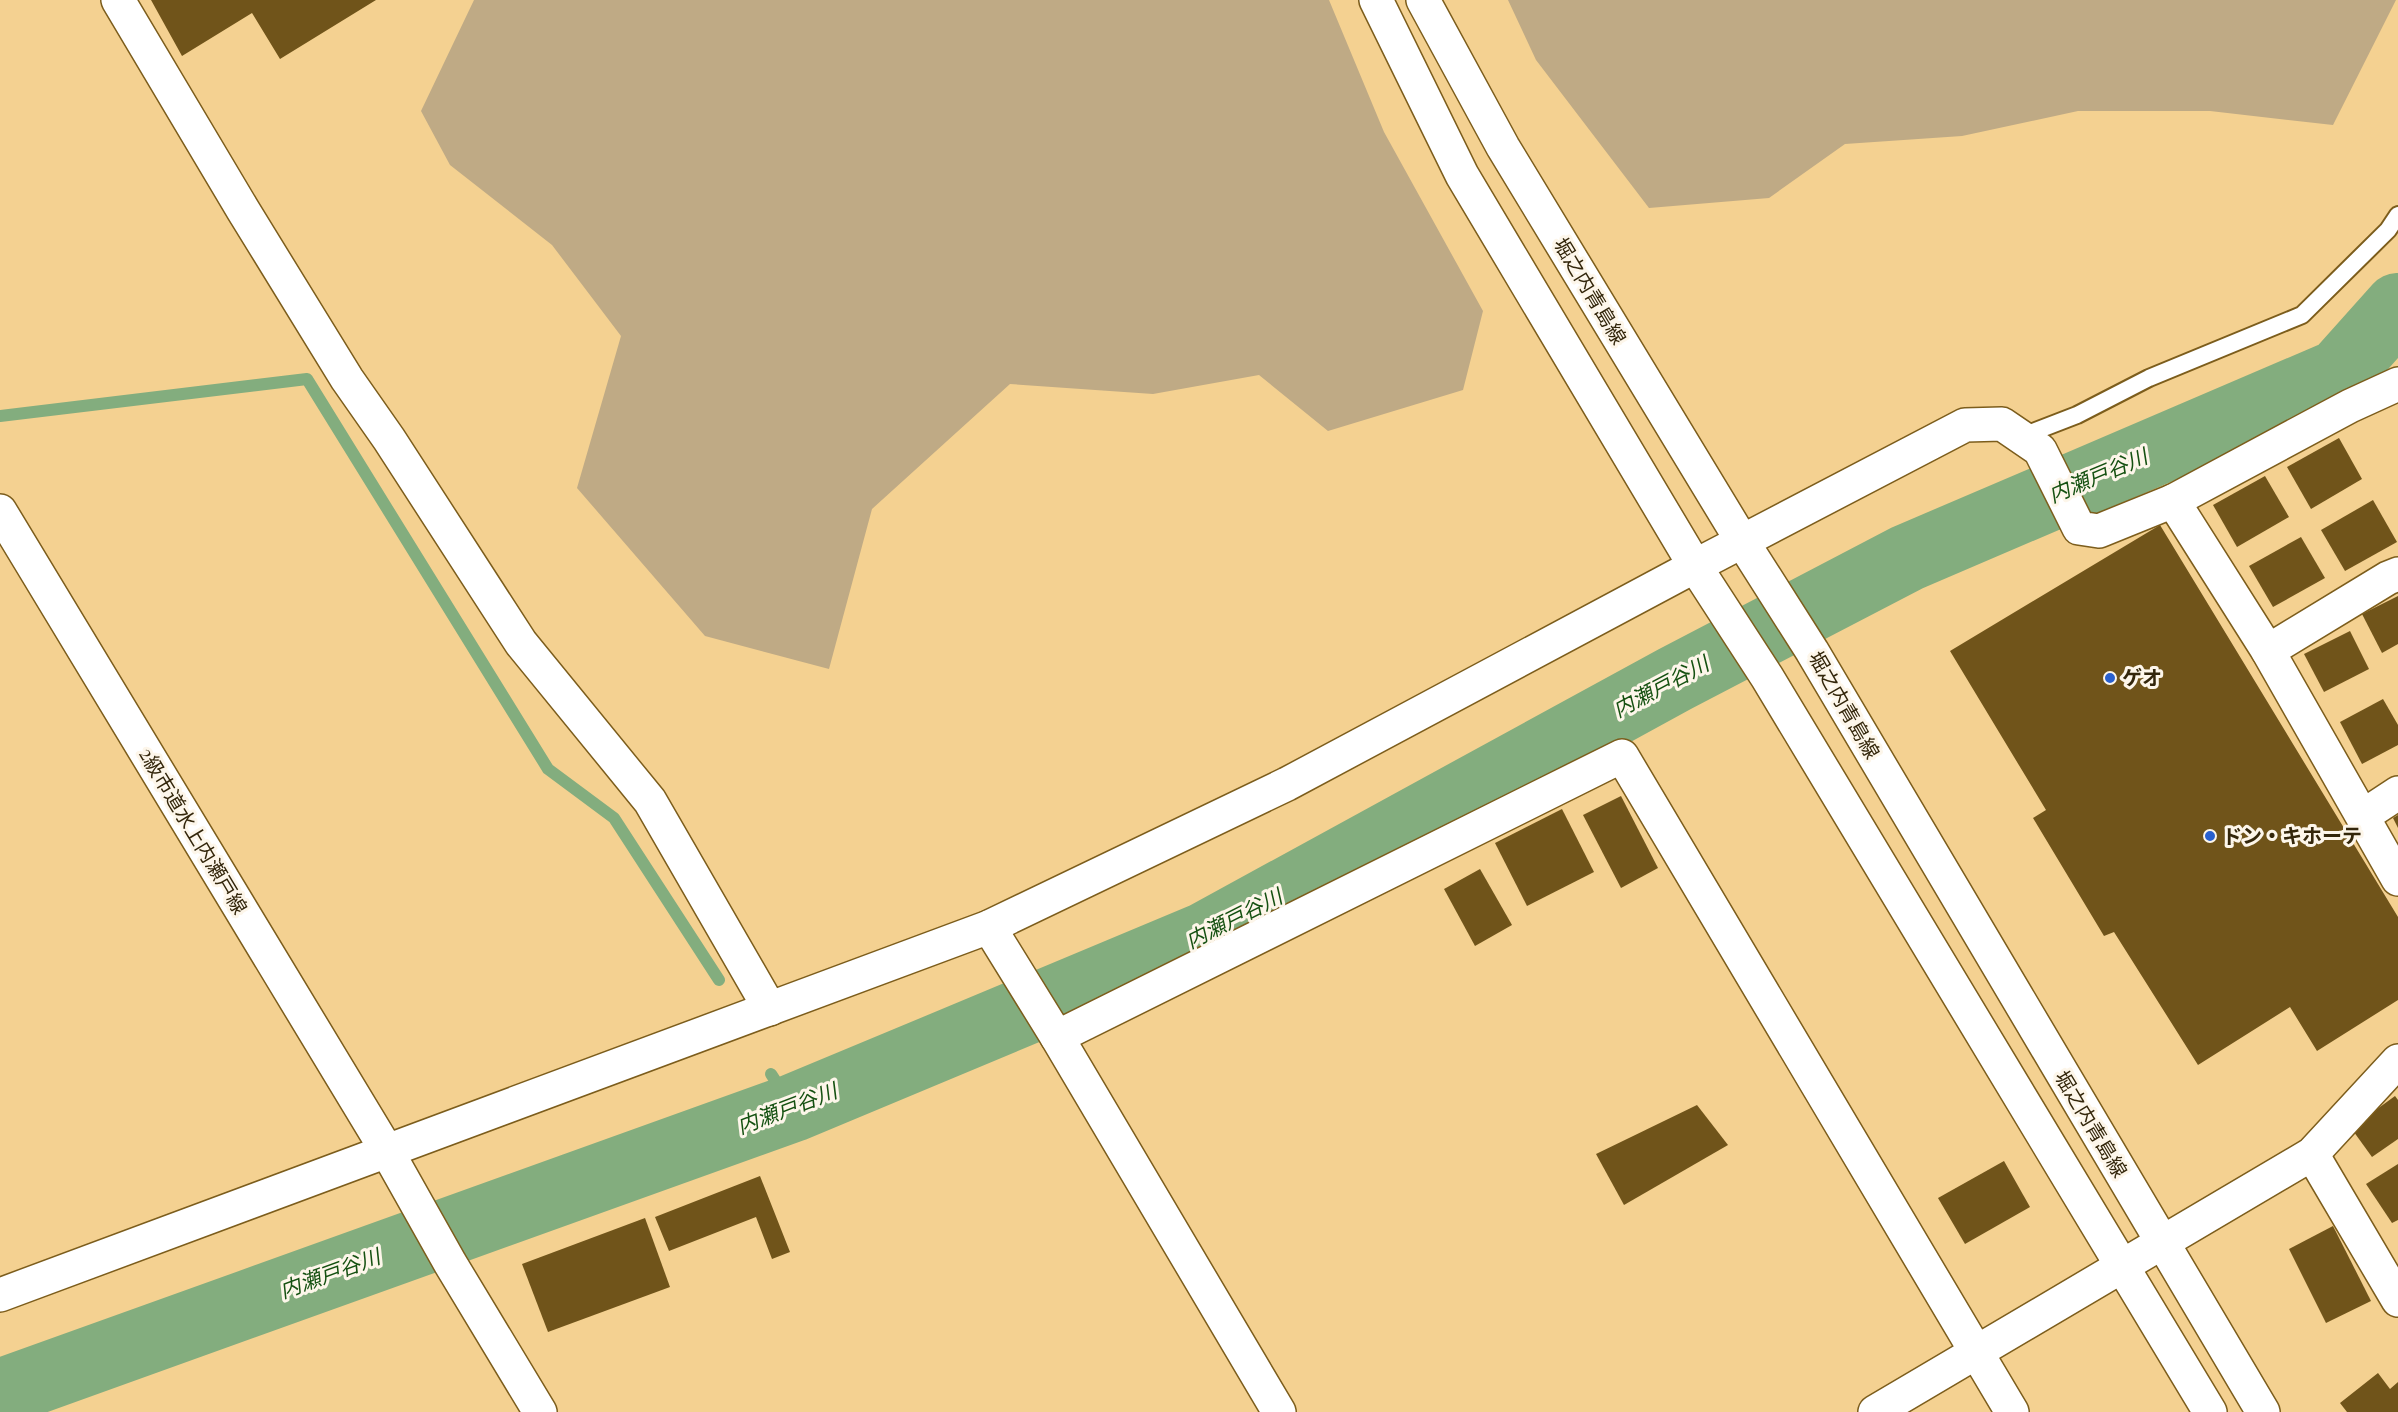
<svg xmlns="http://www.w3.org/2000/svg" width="2398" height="1412" font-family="'Playfair Display','Noto Sans JP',serif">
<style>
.green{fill:#bfaa85}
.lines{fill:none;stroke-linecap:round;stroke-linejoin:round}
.stream{stroke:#83ad7e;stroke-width:12}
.river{stroke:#83ad7e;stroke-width:68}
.building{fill:#70541a}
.lane-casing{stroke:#7c5d1c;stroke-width:20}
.street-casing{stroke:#7c5d1c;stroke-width:36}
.secondary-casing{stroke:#7c5d1c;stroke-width:36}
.lane{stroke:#fff;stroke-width:16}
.street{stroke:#fff;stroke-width:33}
.secondary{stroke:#fff;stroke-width:33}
.poi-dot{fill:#2960ce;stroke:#fdf6ea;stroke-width:2}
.labels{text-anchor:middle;stroke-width:6;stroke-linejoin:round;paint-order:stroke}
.street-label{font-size:20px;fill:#33260b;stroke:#fdf6ea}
.poi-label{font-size:20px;font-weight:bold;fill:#33260b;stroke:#fdf6ea;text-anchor:start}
.water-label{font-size:21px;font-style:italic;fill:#155111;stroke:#fdf6ea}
</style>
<rect width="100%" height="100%" fill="#f4d191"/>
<g class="green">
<path d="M 474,0 L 1329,0 L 1384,132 L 1483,311 L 1463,390 L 1328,431 L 1259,375 L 1153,394 L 1010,384 L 872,509 L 829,669 L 705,636 L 577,488 L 621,336 L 552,245 L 450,165 L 421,111 Z"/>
<path d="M 1508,0 L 2396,0 L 2333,125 L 2210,111 L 2078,111 L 1962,136 L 1845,144 L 1769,198 L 1649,208 L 1536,60 Z"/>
</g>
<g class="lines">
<g class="stream">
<path d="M 0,416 L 307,379 L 548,769 L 614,818 L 719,980"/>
<path d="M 771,1074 L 793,1108"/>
</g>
<path class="river" d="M 0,1393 L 793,1108 L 1203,937 L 1675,679 L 1907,558 L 2339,373 L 2398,307"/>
</g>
<g class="building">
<path d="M 151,0 L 376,0 L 280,59 L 252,13 L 182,56 Z"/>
<path d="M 2339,438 L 2362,479 L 2311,509 L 2287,467 Z"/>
<path d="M 2265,476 L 2289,517 L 2237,547 L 2213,505 Z"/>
<path d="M 2373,500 L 2397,542 L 2345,571 L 2321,530 Z"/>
<path d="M 2160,525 L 2398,917 L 2398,1000 L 2317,1051 L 2290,1007 L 2198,1065 L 2114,932 L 2104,936 L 2033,818 L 2046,810 L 1950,651 Z"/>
<path d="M 2301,537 L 2325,578 L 2273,607 L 2249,566 Z"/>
<path d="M 2398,596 L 2398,644 L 2382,653 L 2362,614 Z"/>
<path d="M 2350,631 L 2369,669 L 2324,692 L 2304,654 Z"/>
<path d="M 2383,699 L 2398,725 L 2398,745 L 2362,764 L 2340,722 Z"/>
<path d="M 1621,796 L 1658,868 L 1621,888 L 1583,815 Z"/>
<path d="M 1562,809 L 1594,872 L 1527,906 L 1495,843 Z"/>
<path d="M 2398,815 L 2398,828 L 2393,818 Z"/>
<path d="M 1480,869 L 1512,925 L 1475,946 L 1444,889 Z"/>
<path d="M 2395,1096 L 2398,1100 L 2398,1139 L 2372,1157 L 2351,1128 Z"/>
<path d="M 1697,1105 L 1728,1145 L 1624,1205 L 1596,1154 Z"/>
<path d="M 2004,1161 L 2030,1207 L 1965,1244 L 1938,1198 Z"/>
<path d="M 2398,1164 L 2398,1220 L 2392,1223 L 2366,1184 Z"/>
<path d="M 760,1176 L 790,1252 L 772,1259 L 756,1217 L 669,1251 L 655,1217 Z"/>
<path d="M 645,1218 L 670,1287 L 548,1332 L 522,1264 Z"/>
<path d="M 2333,1226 L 2371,1301 L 2326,1323 L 2289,1249 Z"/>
<path d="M 2378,1373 L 2390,1389 L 2398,1382 L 2398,1412 L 2347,1412 L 2340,1403 Z"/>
</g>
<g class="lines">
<defs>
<path id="lane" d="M 2020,437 L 2077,415 L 2149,378 L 2302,315 L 2388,230 L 2398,215"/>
<g id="street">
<path d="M 118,0 L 243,210 L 347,379 L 389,439 L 521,643 L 650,801 L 770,1009"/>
<path d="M 2173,501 L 2268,651 L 2398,879"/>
<path d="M 1695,566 L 1965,425 L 2002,424 L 2040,450 L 2079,528 L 2099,531 L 2173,501 L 2350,406 L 2398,384"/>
<path d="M 2268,651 L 2388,578 L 2398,574"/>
<path d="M 2363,816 L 2398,793"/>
<path d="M 989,927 L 1057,1037 L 1279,1412"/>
<path d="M 1057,1037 L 1622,756 L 2012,1412"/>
<path d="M 2312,1154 L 2398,1300"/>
<path d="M 1875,1412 L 2312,1154 L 2398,1061"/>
</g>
<g id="secondary">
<path d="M 1376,0 L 1462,175 L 1695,566 L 1767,677 L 2210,1412"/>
<path d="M 1423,0 L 1503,147 L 1742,541 L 1812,651 L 2263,1412"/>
<path d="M 0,511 L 387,1151 L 450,1263 L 540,1412"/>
<path d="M 0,1295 L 989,927 L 1287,784 L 1695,566"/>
</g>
</defs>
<use href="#lane" class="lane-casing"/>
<use href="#street" class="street-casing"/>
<use href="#secondary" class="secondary-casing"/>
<use href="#lane" class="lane"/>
<use href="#street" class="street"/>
<use href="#secondary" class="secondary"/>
</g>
<g class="poi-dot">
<circle cx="2110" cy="678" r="6"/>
<circle cx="2210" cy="836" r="6"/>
</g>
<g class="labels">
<g class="street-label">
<text transform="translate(1590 291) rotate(59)" y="7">堀之内青島線</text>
<text transform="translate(1844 705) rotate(60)" y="7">堀之内青島線</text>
<text transform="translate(193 831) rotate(59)" y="7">2級市道水上内瀬戸線</text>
<text transform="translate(2091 1124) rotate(59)" y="7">堀之内青島線</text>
</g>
<g class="poi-label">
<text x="2122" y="685">ゲオ</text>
<text x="2222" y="843">ドン・キホーテ</text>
</g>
<g class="water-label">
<text transform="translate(2098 476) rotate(-23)" y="7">内瀬戸谷川</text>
<text transform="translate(1661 687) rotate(-28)" y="7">内瀬戸谷川</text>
<text transform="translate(1234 919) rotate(-27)" y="7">内瀬戸谷川</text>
<text transform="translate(787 1109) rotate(-21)" y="7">内瀬戸谷川</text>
<text transform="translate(330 1274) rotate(-20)" y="7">内瀬戸谷川</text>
</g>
</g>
</svg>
